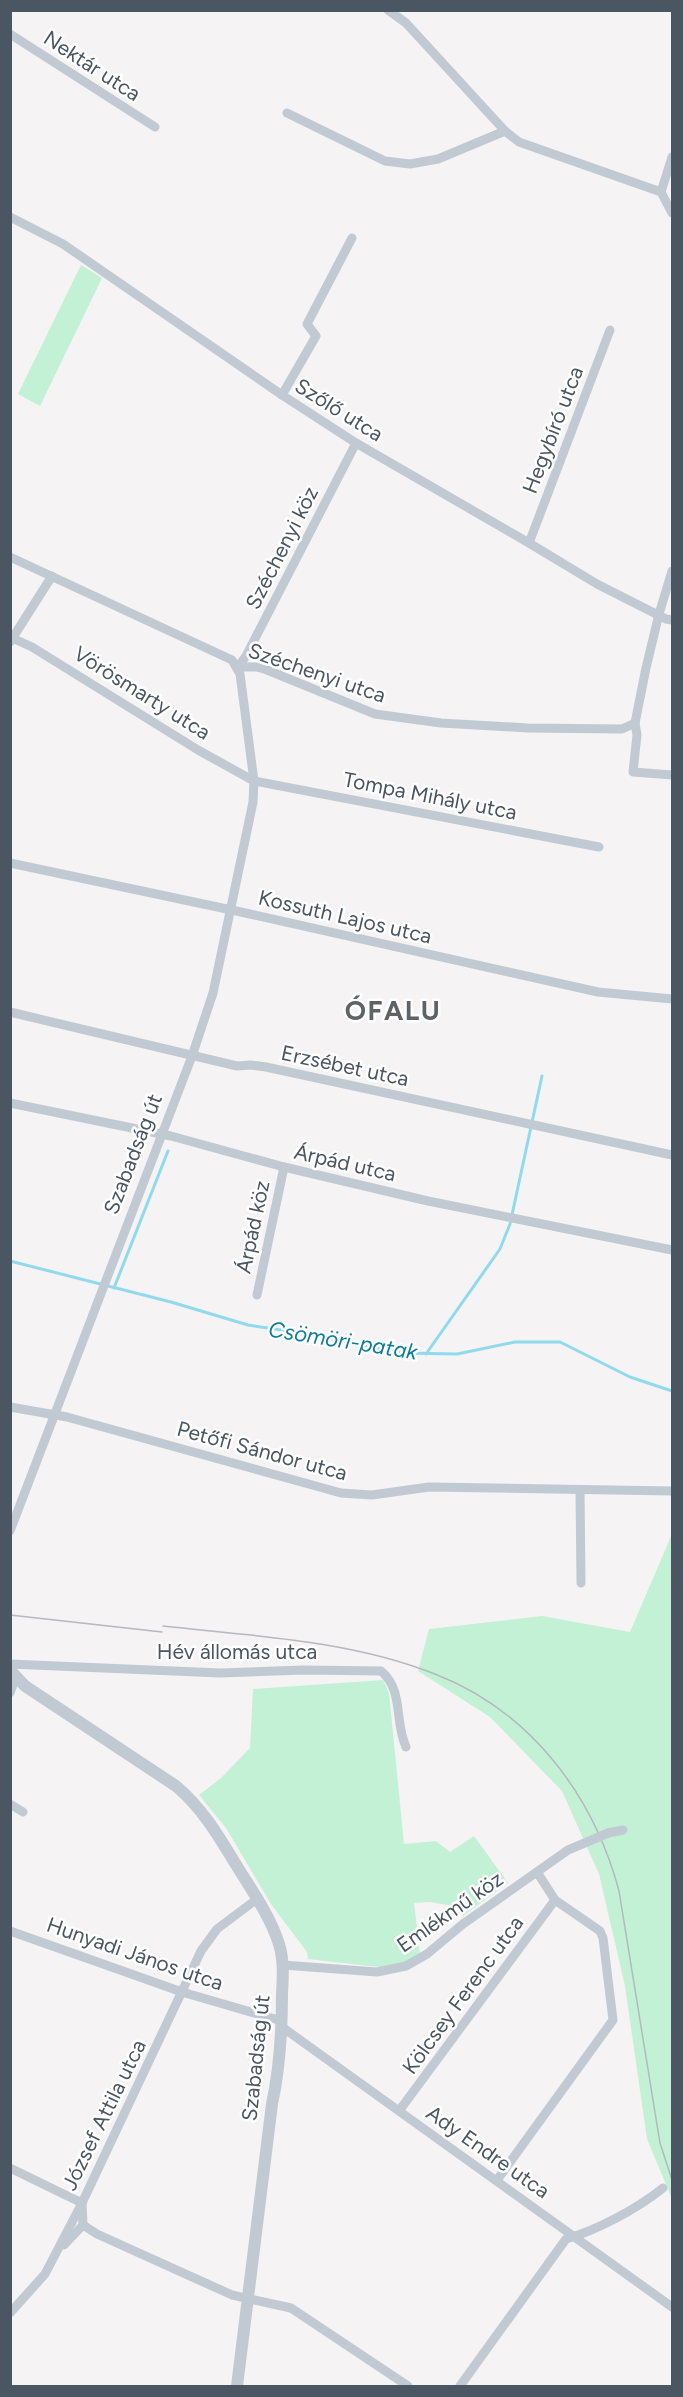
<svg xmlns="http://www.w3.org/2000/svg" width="683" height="2397" font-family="Figtree,sans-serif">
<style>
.green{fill:#c3f1d5}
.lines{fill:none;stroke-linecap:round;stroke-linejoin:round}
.stream{stroke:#90daee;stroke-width:3}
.minor{stroke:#c1cad2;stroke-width:9}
.tertiary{stroke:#c1cad2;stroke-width:12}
.tram{stroke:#b5b8bd;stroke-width:1.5}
.minor-bridge{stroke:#c1cad2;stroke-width:9}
.labels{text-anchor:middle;stroke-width:5;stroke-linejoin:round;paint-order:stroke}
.street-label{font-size:21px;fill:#4a5661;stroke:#fff}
.water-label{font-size:22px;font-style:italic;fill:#0c7c9b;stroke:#fff}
.district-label{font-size:27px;font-weight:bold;letter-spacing:1.5px;fill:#5f6368;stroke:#fff}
</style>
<rect width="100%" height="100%" fill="#f5f3f3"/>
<g class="green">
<path d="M 81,265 L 102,278 L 40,406 L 18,394 Z"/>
<path d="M 672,1534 L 672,2199 L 647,2139 L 625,1986 L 599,1874 L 562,1791 L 490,1717 L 418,1671 L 429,1629 L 542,1616 L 630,1632 Z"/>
<path d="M 383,1680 L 389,1693 L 404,1844 L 436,1841 L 450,1852 L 474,1836 L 508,1883 L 463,1916 L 459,1907 L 430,1902 L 414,1903 L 420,1954 L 406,1964 L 387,1968 L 308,1959 L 307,1952 L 271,1904 L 226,1828 L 199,1795 L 221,1778 L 250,1748 L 253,1689 Z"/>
</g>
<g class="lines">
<g class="stream">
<path d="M 10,1261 L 171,1302 L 248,1325 L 315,1335 L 400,1353 L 457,1354 L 515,1342 L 560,1342 L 630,1377 L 672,1391"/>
<path d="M 114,1288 L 168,1151"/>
<path d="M 426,1354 L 500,1249 L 510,1224 L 542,1076"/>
</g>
<g class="minor">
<path d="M 388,10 L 406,23 L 505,131 L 519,142 L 661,192"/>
<path d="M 10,34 L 155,127"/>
<path d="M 287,113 L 385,161 L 410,164 L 438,159 L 505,131"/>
<path d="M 661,192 L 672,157"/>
<path d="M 661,192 L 672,213"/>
<path d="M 10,217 L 63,244 L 282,395 L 356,443 L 529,543 L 597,584 L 666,619 L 672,620"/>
<path d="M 282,395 L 316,336 L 307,324 L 352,238"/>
<path d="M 529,543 L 610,330"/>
<path d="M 10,557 L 232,660 L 240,674 L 254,781 L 253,802 L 213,993 L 192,1056 L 10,1531"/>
<path d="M 672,571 L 659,614 L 646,668 L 635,723 L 637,735 L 633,772 L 672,775"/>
<path d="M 10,637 L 32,647 L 198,750 L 254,781 L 599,847"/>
<path d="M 10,642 L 52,576"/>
<path d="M 238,667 L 257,667 L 267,670 L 375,714 L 441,723 L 528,728 L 622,729 L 635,723"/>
<path d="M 238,667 L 246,656 L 356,443"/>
<path d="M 10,863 L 241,912 L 598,992 L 672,999"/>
<path d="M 10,1012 L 237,1066 L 251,1065 L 266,1067 L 672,1155"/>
<path d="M 10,1103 L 171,1136 L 284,1167 L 428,1201 L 672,1250"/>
<path d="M 257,1295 L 284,1167"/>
<path d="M 10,1407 L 67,1417 L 341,1493 L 372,1495 L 429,1487 L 672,1491"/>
<path d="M 580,1490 L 581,1583"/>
<path d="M 10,1664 L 220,1673 L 304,1670 L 381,1671 C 404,1690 394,1721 406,1747"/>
<path d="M 10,1693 L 16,1676"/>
<path d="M 10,1804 L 23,1812"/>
<path d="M 608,1833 L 623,1830"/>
<path d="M 10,1931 L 182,1992 L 282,2021"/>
<path d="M 283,1965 L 377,1972 L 406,1966 L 427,1954 L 463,1924 L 568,1850 L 587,1842"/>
<path d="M 282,2027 L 672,2307"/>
<path d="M 399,2111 L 555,1900"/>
<path d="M 10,2168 L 82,2203 L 83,2225"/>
<path d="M 497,2180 L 613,2020 L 603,1938 L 600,1931 L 555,1900 L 537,1872"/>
<path d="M 83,2225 L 97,2234 L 232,2295 L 291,2308 L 408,2386"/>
<path d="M 64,2245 L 83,2225"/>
<path d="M 10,2313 L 45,2274 L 82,2203 L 201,1951 L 217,1929 L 257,1899"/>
<path d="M 460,2386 L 566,2239 C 597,2230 637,2209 663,2188"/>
</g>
<path class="tertiary" d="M 10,1670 L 25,1686 L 176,1786 C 202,1808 218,1835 235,1863 C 250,1888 270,1915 279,1944 C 284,1960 283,1977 282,1994 C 282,2031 280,2067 272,2104 L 237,2386"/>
<g class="tram">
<path d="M 10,1615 L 162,1632"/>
<path d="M 163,1626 C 253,1636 349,1640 435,1674 C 530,1711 593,1794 619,1891 L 660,2143 L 672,2180"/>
</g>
<path class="minor-bridge" d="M 587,1842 L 608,1833"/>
</g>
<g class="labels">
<g class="street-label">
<text transform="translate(92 66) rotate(33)" y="7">Nektár utca</text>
<text transform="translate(339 410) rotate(32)" y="7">Szőlő utca</text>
<text transform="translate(553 430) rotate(-69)" y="7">Hegybíró utca</text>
<text transform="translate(282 548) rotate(-63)" y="7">Széchenyi köz</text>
<text transform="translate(317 673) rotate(19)" y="7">Széchenyi utca</text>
<text transform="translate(142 693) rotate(32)" y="7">Vörösmarty utca</text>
<text transform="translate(430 796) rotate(11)" y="7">Tompa Mihály utca</text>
<text transform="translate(345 917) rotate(13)" y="7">Kossuth Lajos utca</text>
<text transform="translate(345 1066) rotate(12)" y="7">Erzsébet utca</text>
<text transform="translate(133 1154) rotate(-69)" y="7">Szabadság út</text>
<text transform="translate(345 1163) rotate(13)" y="7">Árpád utca</text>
<text transform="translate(253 1227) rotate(-78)" y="7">Árpád köz</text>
<text transform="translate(262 1451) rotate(15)" y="7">Petőfi Sándor utca</text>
<text x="237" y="1659">Hév állomás utca</text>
<text transform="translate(450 1912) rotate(-35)" y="7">Emlékmű köz</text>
<text transform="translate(135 1954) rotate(19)" y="7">Hunyadi János utca</text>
<text transform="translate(463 1995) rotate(-54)" y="7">Kölcsey Ferenc utca</text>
<text transform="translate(256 2058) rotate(-84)" y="7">Szabadság út</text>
<text transform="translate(104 2115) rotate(-64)" y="7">József Attila utca</text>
<text transform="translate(488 2152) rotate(35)" y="7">Ady Endre utca</text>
</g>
<g class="water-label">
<text transform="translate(343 1340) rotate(9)" y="8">Csömöri-patak</text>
</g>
<g class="district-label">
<text x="393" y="1020">ÓFALU</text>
</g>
</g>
<rect width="683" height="2397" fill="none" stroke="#4a5661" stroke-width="24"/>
</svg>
